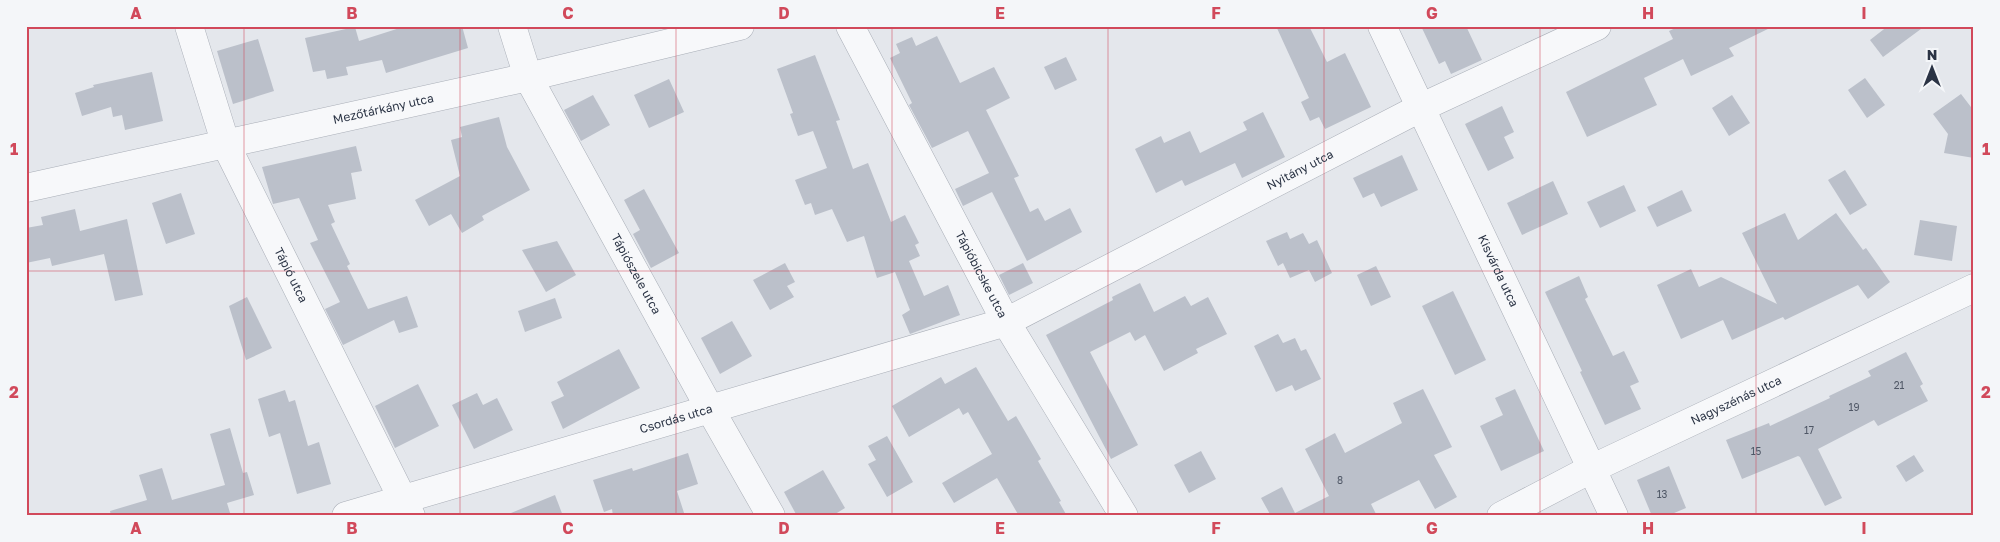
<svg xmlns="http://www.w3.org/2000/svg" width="2000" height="542" font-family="'Golos Text',sans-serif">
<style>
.building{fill:#bbc0ca}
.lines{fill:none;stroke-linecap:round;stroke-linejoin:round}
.minor-casing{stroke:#a9aeb7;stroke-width:29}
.minor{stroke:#f7f8fa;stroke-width:28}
.grid{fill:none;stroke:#d1495b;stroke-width:1;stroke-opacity:0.55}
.labels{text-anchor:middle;stroke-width:4.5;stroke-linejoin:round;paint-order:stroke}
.number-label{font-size:10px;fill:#4f5766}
.street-label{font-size:12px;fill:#2b3445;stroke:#f4f6f9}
.neatline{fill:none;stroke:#d1495b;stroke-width:2}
.grid-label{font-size:16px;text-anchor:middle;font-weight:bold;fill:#d1495b}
</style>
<rect width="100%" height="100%" fill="#e4e7ec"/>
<g class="building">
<path d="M 406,26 L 462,26 L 468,48 L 386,73 L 382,60 L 346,67 L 348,75 L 327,79 L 325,70 L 313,72 L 305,38 L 355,27 L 359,41 Z"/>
<path d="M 1276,26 L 1309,26 L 1327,62 L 1345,53 L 1371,107 L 1325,129 L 1319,117 L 1310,121 L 1301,102 L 1309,98 Z"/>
<path d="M 1421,26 L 1466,26 L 1482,60 L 1451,74 L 1445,61 L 1439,64 Z"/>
<path d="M 1680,26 L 1774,26 L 1729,48 L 1734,56 L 1691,76 L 1683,59 L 1644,78 L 1657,105 L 1587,137 L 1566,92 L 1673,39 L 1669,31 Z"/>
<path d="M 1888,26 L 1925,26 L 1883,57 L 1870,40 Z"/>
<path d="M 937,36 L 960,83 L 994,67 L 1010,98 L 986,110 L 1019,176 L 1014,178 L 1030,212 L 1038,208 L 1045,221 L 1070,208 L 1082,232 L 1027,261 L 992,192 L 963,206 L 955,189 L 989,173 L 968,131 L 932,148 L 909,105 L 912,103 L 890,58 L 900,53 L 896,44 L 912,37 L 916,46 Z"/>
<path d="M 258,39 L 274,91 L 233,104 L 217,51 Z"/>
<path d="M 815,55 L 840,120 L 836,121 L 853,169 L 868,163 L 891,222 L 905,215 L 919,243 L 915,245 L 920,256 L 909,261 L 924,296 L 948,285 L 960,315 L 910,334 L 902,315 L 910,310 L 895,272 L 877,278 L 864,236 L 847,242 L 832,209 L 815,215 L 811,203 L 805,205 L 795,180 L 827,168 L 813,131 L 798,136 L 790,114 L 793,113 L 777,69 Z"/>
<path d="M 1066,57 L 1077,80 L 1055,90 L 1044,67 Z"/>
<path d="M 152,72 L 163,121 L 125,130 L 122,115 L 113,117 L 111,107 L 82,116 L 75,93 L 94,87 L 93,85 Z"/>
<path d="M 1865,78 L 1885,105 L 1867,118 L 1848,90 Z"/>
<path d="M 669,79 L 684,112 L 649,128 L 634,95 Z"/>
<path d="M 1961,94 L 1974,111 L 1974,158 L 1944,153 L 1948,134 L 1933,114 Z"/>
<path d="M 593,95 L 610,125 L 581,141 L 564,110 Z"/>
<path d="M 1732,95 L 1750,123 L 1729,136 L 1712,108 Z"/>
<path d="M 1502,106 L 1514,132 L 1504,137 L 1514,158 L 1488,171 L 1465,124 Z"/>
<path d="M 1263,112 L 1285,157 L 1242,178 L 1235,163 L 1185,186 L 1182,180 L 1156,193 L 1135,149 L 1161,136 L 1164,143 L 1190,131 L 1200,153 L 1247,130 L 1243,122 Z"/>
<path d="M 499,117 L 507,147 L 530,190 L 482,216 L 484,220 L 462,233 L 451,214 L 429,226 L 415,200 L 460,176 L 451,140 L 462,137 L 460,127 Z"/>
<path d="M 356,146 L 362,171 L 351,173 L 356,199 L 328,205 L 335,222 L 331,224 L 350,264 L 347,266 L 368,309 L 407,296 L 418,327 L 399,333 L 394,320 L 343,345 L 325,309 L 340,302 L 310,243 L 318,240 L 299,198 L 273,204 L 262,167 Z"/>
<path d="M 1402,155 L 1418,190 L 1381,207 L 1374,193 L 1363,198 L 1353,178 Z"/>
<path d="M 1845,170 L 1867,205 L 1850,215 L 1828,180 Z"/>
<path d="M 1553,181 L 1568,214 L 1522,235 L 1507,203 Z"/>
<path d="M 1624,185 L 1636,211 L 1600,228 L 1587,202 Z"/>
<path d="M 644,189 L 679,253 L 651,268 L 633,234 L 640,230 L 624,200 Z"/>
<path d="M 1682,190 L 1692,211 L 1657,227 L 1647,207 Z"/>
<path d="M 181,193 L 195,234 L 166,244 L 152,203 Z"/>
<path d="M 75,209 L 80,231 L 127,219 L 143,295 L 115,301 L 104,254 L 52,266 L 50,258 L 26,263 L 26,228 L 43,225 L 41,217 Z"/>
<path d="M 1785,213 L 1798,240 L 1836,213 L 1863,250 L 1866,248 L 1890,282 L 1868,299 L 1858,285 L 1785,320 L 1783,317 L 1732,340 L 1723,320 L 1681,339 L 1657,285 L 1691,269 L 1699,287 L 1721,277 L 1777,304 L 1742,233 Z"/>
<path d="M 1920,220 L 1957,226 L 1952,261 L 1914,255 Z"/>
<path d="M 1287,232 L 1290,239 L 1303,233 L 1309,244 L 1317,240 L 1332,273 L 1315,282 L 1309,270 L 1290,278 L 1283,263 L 1278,266 L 1266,241 Z"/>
<path d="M 557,241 L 576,275 L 546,292 L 522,250 Z"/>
<path d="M 785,263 L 795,282 L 787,286 L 794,297 L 770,310 L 753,280 Z"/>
<path d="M 1023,263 L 1033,283 L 1009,295 L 999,275 Z"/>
<path d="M 1376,266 L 1391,297 L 1371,306 L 1357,275 Z"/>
<path d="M 1579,276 L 1588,297 L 1585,299 L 1613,356 L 1624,351 L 1639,382 L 1630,386 L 1641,409 L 1605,425 L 1580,372 L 1582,371 L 1545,292 Z"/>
<path d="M 1140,283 L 1154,312 L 1185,296 L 1191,306 L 1208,297 L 1227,334 L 1196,349 L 1198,353 L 1164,371 L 1145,335 L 1135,341 L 1130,332 L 1090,352 L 1138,445 L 1111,459 L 1046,335 L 1113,300 L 1112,297 Z"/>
<path d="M 1453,291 L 1486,360 L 1455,375 L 1422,306 Z"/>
<path d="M 247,297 L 272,348 L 246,360 L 229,306 Z"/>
<path d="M 555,298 L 562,318 L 525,332 L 518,311 Z"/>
<path d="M 732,321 L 752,356 L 720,374 L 701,338 Z"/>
<path d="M 1278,334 L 1283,343 L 1295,338 L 1301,351 L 1306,349 L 1321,379 L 1295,391 L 1292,385 L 1276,392 L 1254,346 Z"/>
<path d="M 619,349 L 640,388 L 563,429 L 551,402 L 564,396 L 557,382 Z"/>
<path d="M 1906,352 L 1923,384 L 1920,386 L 1928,401 L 1878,426 L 1874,420 L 1818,449 L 1842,498 L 1825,506 L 1800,457 L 1798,456 L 1742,479 L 1726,440 L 1769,423 L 1770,426 L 1830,398 L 1829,396 L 1871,376 L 1868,371 Z"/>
<path d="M 976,367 L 1008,421 L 1016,416 L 1041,459 L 1038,461 L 1061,501 L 1059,502 L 1067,516 L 1019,516 L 997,478 L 954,503 L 942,483 L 992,454 L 968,412 L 963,415 L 959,408 L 909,437 L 892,406 L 941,377 L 945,384 Z"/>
<path d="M 418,384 L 439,426 L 395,448 L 375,406 Z"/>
<path d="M 1423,389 L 1452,447 L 1434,455 L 1457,497 L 1435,509 L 1419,480 L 1371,504 L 1377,516 L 1271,516 L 1261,498 L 1282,487 L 1295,513 L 1329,496 L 1305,449 L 1335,433 L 1345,453 L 1402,423 L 1393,403 Z"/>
<path d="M 1515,389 L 1544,451 L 1501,471 L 1480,426 L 1503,415 L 1495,398 Z"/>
<path d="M 285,390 L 289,402 L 295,400 L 308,446 L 319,442 L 331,484 L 297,494 L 280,433 L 269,437 L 258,399 Z"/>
<path d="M 477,393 L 483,405 L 497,398 L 513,430 L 474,449 L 452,405 Z"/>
<path d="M 230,428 L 243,473 L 247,472 L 254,495 L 227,503 L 231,516 L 111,516 L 110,511 L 147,500 L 139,475 L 162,468 L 172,500 L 225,485 L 210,434 Z"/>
<path d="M 887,436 L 913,482 L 887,497 L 868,464 L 876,460 L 868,446 Z"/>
<path d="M 1201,451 L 1216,479 L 1189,493 L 1174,465 Z"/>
<path d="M 688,453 L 698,484 L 677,491 L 685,516 L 613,516 L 612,509 L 604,512 L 593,480 L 632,468 L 633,471 Z"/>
<path d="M 1914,455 L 1924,471 L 1906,482 L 1896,466 Z"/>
<path d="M 1669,466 L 1686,508 L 1667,516 L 1652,516 L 1637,480 Z"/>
<path d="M 823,470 L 845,508 L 832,516 L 797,516 L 784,492 Z"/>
<path d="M 555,495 L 563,516 L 506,516 L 506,515 Z"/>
</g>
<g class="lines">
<defs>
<g id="minor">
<path id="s1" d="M 189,26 L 226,145 L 411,516"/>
<path id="s2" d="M 512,26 L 528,77 L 710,409 L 771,516"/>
<path id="s3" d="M 850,26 L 1006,322 L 1124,516"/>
<path id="s4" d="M 1382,26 L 1614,516"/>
<path id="s5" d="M 26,188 L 528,77 L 740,26"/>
<path id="s6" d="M 346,516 L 1006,322 L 1420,108 L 1597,26"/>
<path id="s7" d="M 1501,516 L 1591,469 L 1974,288"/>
</g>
</defs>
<use href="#minor" class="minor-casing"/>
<use href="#minor" class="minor"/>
</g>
<path class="grid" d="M 244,26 L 244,516M 460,26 L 460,516M 676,26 L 676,516M 892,26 L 892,516M 1108,26 L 1108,516M 1324,26 L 1324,516M 1540,26 L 1540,516M 1756,26 L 1756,516M 26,271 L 1974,271"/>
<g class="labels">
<g class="number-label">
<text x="1899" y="389">21</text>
<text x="1854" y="411">19</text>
<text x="1809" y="434">17</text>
<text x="1756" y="455">15</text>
<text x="1340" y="484">8</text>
<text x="1662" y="498">13</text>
</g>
<g class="street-label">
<text dy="4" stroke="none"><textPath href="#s5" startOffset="366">Mezőtárkány utca</textPath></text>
<text dy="4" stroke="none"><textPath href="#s6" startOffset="1019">Nyitány utca</textPath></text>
<text dy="4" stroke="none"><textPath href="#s4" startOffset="271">Kisvárda utca</textPath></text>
<text dy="4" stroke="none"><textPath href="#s2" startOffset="278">Tápiószele utca</textPath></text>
<text dy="4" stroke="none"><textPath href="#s1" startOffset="270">Tápió utca</textPath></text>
<text dy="4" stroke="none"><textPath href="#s3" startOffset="281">Tápióbicske utca</textPath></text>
<text dy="4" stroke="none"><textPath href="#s7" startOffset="262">Nagyszénás utca</textPath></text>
<text dy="4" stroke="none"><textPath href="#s6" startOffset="344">Csordás utca</textPath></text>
</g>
</g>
<rect width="2000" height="542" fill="none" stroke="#f4f6f9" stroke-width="55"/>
<g transform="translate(1932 68)" stroke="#f4f6f9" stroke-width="4" paint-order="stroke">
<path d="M0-4L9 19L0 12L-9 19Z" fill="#2b3445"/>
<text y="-8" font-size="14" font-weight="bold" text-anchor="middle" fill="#2b3445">N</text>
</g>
<rect x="28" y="28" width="1944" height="486" class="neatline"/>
<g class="grid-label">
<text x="136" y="19">A</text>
<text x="352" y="19">B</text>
<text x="568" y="19">C</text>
<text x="784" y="19">D</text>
<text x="1000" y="19">E</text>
<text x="1216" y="19">F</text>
<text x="1432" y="19">G</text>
<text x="1648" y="19">H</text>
<text x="1864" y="19">I</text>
<text x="14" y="155">1</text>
<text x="1986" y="155">1</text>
<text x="14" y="398">2</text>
<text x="1986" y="398">2</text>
<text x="136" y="534">A</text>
<text x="352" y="534">B</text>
<text x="568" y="534">C</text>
<text x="784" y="534">D</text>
<text x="1000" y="534">E</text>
<text x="1216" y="534">F</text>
<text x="1432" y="534">G</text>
<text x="1648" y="534">H</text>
<text x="1864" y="534">I</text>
</g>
</svg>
